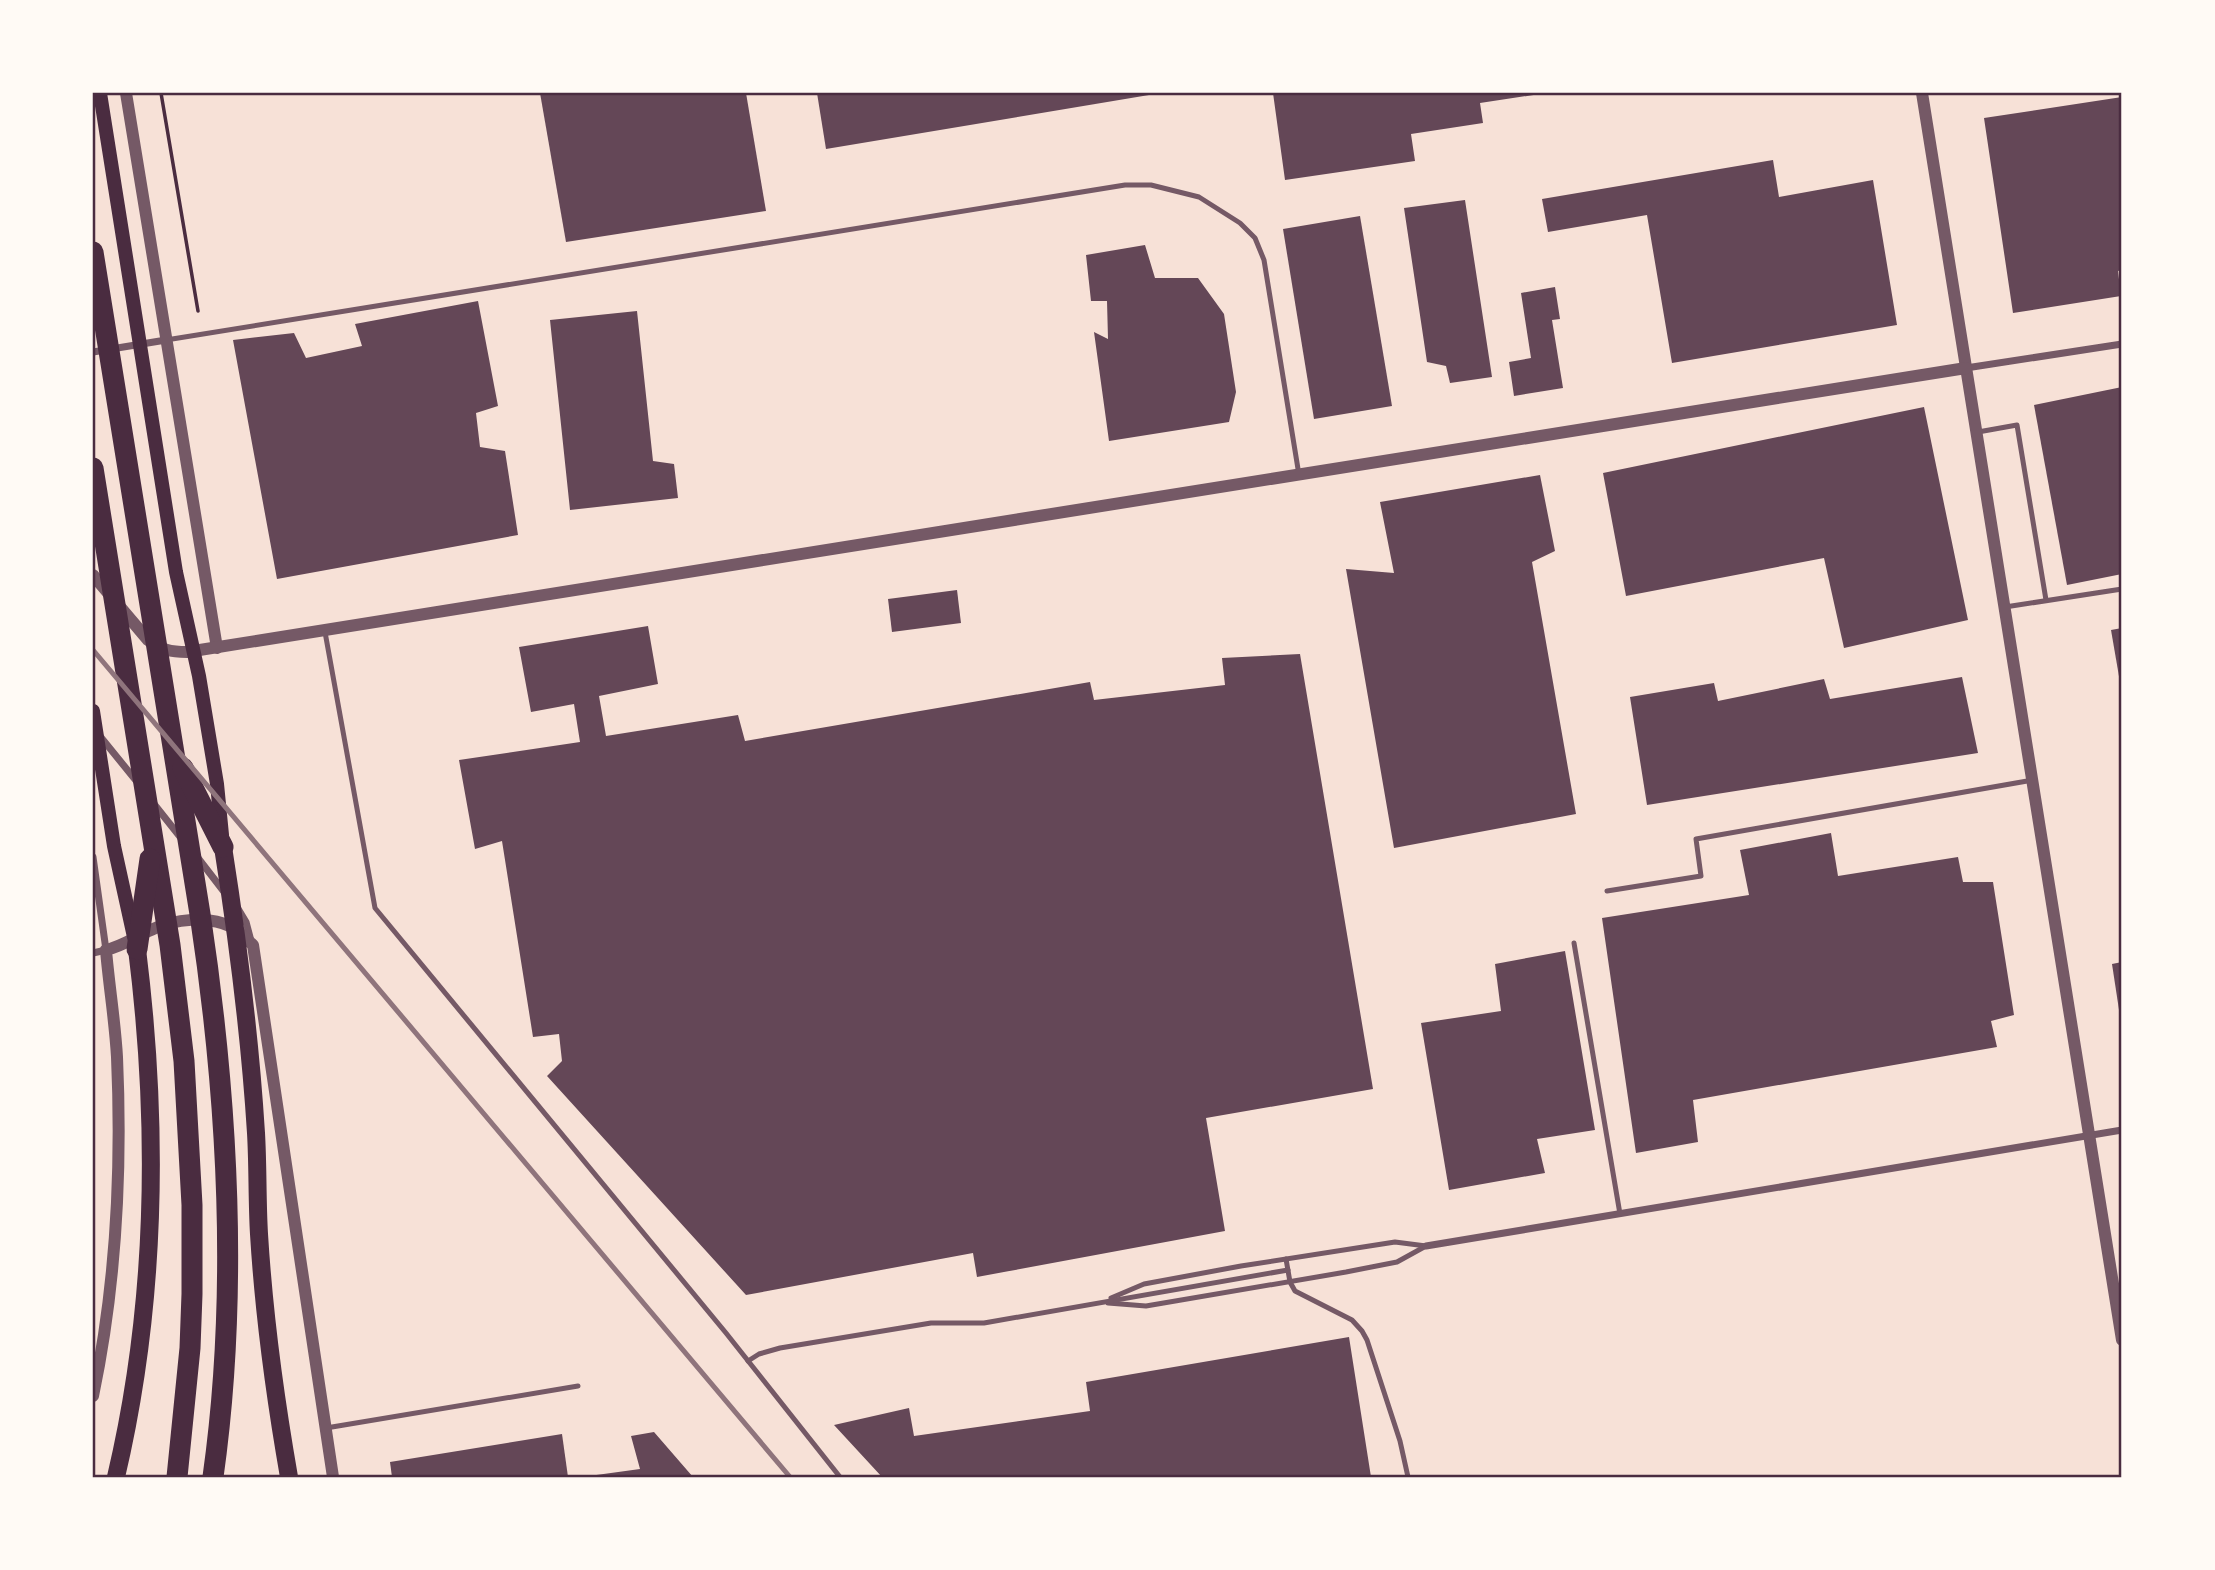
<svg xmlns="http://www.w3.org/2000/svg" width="2215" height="1570" font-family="Mulish,sans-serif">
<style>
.building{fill:#644757}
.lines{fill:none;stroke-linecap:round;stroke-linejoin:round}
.path{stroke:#4a2c40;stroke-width:3.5}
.service{stroke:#755966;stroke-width:5}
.minor{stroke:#755966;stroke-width:7}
.tertiary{stroke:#755966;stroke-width:12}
.secondary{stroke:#4a2c40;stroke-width:14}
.primary{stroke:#4a2c40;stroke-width:18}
.motorway{stroke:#4a2c40;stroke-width:21}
.rail{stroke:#8f747c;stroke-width:5}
.neatline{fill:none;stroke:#4a2c40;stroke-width:2.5}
</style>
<rect width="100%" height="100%" fill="#f7e1d7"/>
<g class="building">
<path d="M 540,93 L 746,93 L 766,211 L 566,242 Z"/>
<path d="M 817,93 L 1155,93 L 1155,94 L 826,149 Z"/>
<path d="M 1273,93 L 1540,93 L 1540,94 L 1480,103 L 1483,123 L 1411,134 L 1415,161 L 1285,180 Z"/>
<path d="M 2122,97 L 2122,270 L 2118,271 L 2121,296 L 2013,313 L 1984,118 Z"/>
<path d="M 1773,160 L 1779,197 L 1873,180 L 1897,325 L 1672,363 L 1647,215 L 1548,232 L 1542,199 Z"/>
<path d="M 1465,200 L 1492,377 L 1450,383 L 1446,366 L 1427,362 L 1404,208 Z"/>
<path d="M 1360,216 L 1392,406 L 1314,419 L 1283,229 Z"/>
<path d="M 1145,245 L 1155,278 L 1198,278 L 1224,314 L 1236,392 L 1229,422 L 1109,441 L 1094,332 L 1108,339 L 1107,301 L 1091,301 L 1086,255 Z"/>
<path d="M 1555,287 L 1560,319 L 1552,320 L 1563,388 L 1514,396 L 1509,362 L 1531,358 L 1521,293 Z"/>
<path d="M 478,301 L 498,406 L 476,413 L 480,447 L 505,451 L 518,535 L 277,579 L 233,340 L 294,333 L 306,358 L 362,346 L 355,324 Z"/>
<path d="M 637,311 L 653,461 L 674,464 L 678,498 L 570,510 L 550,320 Z"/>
<path d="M 2122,387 L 2122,574 L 2067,585 L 2034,405 Z"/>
<path d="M 1924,407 L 1968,620 L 1844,648 L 1824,558 L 1626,596 L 1603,473 Z"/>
<path d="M 1540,475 L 1555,551 L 1532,562 L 1576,814 L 1394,848 L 1346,569 L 1394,573 L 1380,502 Z"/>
<path d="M 957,590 L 961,623 L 892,632 L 888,599 Z"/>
<path d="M 648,626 L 658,684 L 599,696 L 606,736 L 738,715 L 745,741 L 1090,682 L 1094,700 L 1225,685 L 1222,658 L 1300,654 L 1373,1089 L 1206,1118 L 1225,1231 L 977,1277 L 973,1253 L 746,1295 L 547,1076 L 562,1061 L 559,1034 L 533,1037 L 502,841 L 475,849 L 459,760 L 580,742 L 574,704 L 531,712 L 519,647 Z"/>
<path d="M 2122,628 L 2122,688 L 2121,688 L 2111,630 Z"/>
<path d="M 1962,677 L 1978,753 L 1647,805 L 1630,697 L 1714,683 L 1718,701 L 1824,679 L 1830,699 Z"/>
<path d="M 1831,833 L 1838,876 L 1958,857 L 1963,882 L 1993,882 L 2014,1015 L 1991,1021 L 1997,1047 L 1693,1100 L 1698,1142 L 1636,1153 L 1602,918 L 1749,895 L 1740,850 Z"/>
<path d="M 1565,951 L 1595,1130 L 1537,1139 L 1545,1173 L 1449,1190 L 1421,1023 L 1501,1011 L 1495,964 Z"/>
<path d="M 2122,962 L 2122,1023 L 2121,1023 L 2112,964 Z"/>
<path d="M 1349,1337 L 1371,1477 L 882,1477 L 834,1425 L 909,1408 L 914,1436 L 1090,1411 L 1086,1382 Z"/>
<path d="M 654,1432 L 693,1477 L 589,1477 L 589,1476 L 640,1469 L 631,1436 Z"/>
<path d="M 562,1434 L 568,1477 L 392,1477 L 390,1462 Z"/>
</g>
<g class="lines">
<path class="path" d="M 161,93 L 198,311"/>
<g class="service">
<path d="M 166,340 L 1125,185 L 1151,185 L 1199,197 L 1240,223 L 1255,238 L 1264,260 L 1299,475"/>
<path d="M 1978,432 L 2017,425 L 2046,600"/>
<path d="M 2005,607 L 2122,589"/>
<path d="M 325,632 L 375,908 L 726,1333 L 840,1477"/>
<path d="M 1607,891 L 1701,876 L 1696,839 L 2033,780"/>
<path d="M 1574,943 L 1620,1214"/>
<path d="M 1286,1259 L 1290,1282 L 1295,1291 L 1352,1320 L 1362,1331 L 1367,1340 L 1400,1441 L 1408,1477"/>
<path d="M 1111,1298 L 1144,1284 L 1241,1266 L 1395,1242 L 1426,1246"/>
<path d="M 1108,1303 L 1146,1306 L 1346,1272 L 1397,1262 L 1426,1246"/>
<path d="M 748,1361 L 759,1354 L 780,1348 L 931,1323 L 984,1323 L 1288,1270"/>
<path d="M 326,1428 L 578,1386"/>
</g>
<g class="minor">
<path d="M 93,352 L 166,340"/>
<path d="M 1966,368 L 2122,344"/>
<path d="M 99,735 L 138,783"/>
<path d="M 154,804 L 181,838"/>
<path d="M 93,857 L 106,950 L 93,953"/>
<path d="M 198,858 L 225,893"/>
<path d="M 237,907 L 246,922 L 251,941"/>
<path d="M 1426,1246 L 2122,1130"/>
</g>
<g class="tertiary">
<path d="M 126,93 L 217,648"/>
<path d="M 1922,93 L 2122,1340"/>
<path d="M 93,575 L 148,640 C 161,650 171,652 187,652 L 1966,368"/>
<path d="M 93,1396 C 116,1286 122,1170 117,1057 C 115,1021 109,986 106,950 C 123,946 135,937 151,930 C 174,919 209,915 232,927 C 239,931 246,939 253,945 L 333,1477"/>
</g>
<g class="secondary">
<path d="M 100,93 L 176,572 L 199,676 L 217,784 L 222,835"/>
<path d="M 93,711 L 114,846 L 134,937"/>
</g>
<g class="primary">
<path d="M 223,847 C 238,942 250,1037 256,1133 C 258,1167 257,1200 259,1234 C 264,1316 275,1397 289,1477"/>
<path d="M 116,1477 C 157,1303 159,1125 137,949"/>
</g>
<g class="motorway">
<path d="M 93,252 L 200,914 C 228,1099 239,1292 213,1477"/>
<path d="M 93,468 L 170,945 L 184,1061 L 192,1205 L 192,1294 L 190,1348 L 177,1477"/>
<path d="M 183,768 L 223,847"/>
<path d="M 137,949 L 150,859"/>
</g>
<path class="rail" d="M 93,650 L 790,1477"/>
</g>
<rect width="2215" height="1570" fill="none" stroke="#fffaf5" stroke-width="189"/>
<rect x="94" y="94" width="2026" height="1382" class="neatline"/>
</svg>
